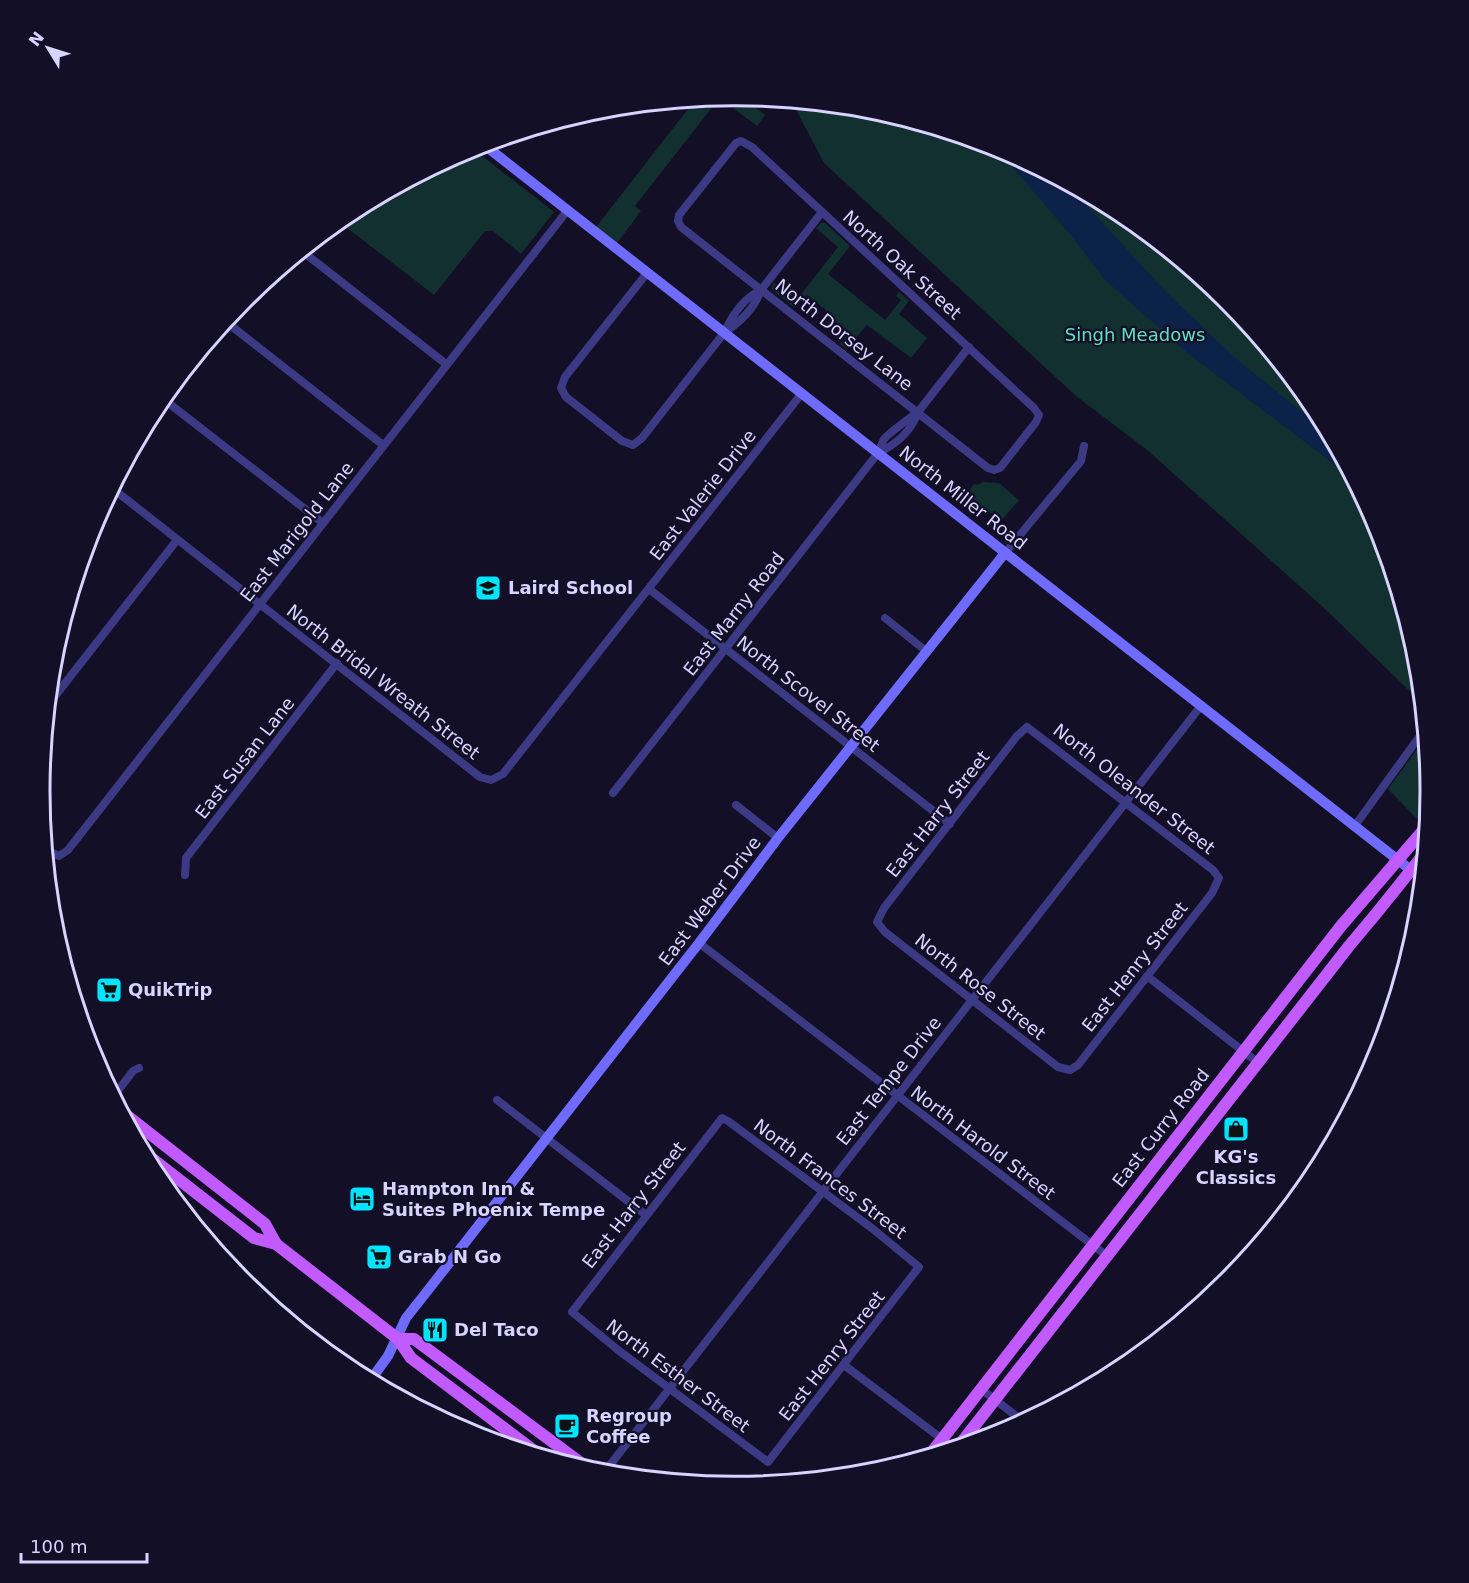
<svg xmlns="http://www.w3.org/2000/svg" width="1469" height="1583" font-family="'DejaVu Sans',sans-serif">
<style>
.green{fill:#12302f}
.water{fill:#0c2248}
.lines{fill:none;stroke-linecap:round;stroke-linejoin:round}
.street{stroke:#3d3a85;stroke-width:8}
.secondary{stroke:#6f6bff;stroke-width:10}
.primary{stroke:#c25bff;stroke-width:12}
.labels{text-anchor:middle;stroke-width:4.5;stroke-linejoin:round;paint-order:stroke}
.street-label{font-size:18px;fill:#d9d4ff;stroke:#130f26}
.park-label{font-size:18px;fill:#5fe0c0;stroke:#130f26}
.poi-label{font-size:18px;font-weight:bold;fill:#d9d4ff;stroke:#130f26;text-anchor:start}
.rim{fill:none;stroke:#d9d4ff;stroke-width:3}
</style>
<rect width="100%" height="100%" fill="#130f26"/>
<g class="green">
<path d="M 720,97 L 635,206 L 641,211 L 614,247 L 593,231 L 695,100 Z"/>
<path d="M 742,97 L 765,115 L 757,126 L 733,108 Z"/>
<path d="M 792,102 L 871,109 L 1001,149 L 1121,213 L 1227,300 L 1313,405 L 1377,526 L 1417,656 L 1421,702 L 1324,608 L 1146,449 L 1076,396 L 824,163 Z"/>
<path d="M 472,148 L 554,212 L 521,254 L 493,231 L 485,231 L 434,295 L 338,221 L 348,213 Z"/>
<path d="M 821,223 L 825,223 L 850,246 L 828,274 L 885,320 L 901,300 L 896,296 L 899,292 L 909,301 L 899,314 L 927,338 L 911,358 L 867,325 L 846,349 L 840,344 L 849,332 L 825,313 L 826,310 L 807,295 L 795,308 L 772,290 L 772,286 L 774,283 L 796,301 L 838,247 L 816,228 Z"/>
<path d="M 983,482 L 999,483 L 1019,500 L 1001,521 L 966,494 L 974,484 L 978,485 Z"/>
<path d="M 1425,738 L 1430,791 L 1426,828 L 1388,789 Z"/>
</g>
<path class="water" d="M 995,147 L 1068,185 L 1165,291 L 1234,357 L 1327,432 L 1351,477 L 1190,355 L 1105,280 L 1070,234 Z"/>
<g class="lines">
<g class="street">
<path d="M 741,141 L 752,147 L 1034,408 L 1039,415 L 1036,422 L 1000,468 L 994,470 L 988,468 L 681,227 L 678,221 L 679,215 L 736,143 Z"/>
<path d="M 302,251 L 446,364"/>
<path d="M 647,273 L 565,377 L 561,388 L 566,397 L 622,441 L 633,445 L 642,438 L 724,333 C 732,315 744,298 761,290"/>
<path d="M 225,321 L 383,445"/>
<path d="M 725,332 C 740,322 755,307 761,290 L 822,212"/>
<path d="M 162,398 L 323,523"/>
<path d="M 878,453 C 897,444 911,432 918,412 L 969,347"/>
<path d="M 112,488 L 480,777 L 491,780 L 503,774 L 802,393"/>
<path d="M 1005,553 L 1081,461 L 1084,446"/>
<path d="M 649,589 L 950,824"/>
<path d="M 885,618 L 926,651"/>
<path d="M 48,705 L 177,540"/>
<path d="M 1027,727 L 1213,870 L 1219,878 L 1212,893 L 1078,1065 L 1070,1070 L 1058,1067 L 885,932 L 877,922 L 884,908 L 1017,736 Z"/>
<path d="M 613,793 L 878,453 C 880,449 882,443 884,439 C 888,434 912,416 918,412"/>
<path d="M 736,805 L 778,838"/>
<path d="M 1354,827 L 1422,733"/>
<path d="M 45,849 L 59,856 L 68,850 L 567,211"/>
<path d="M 185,875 L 186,858 L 337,663"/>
<path d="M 699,943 L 1107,1256"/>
<path d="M 1147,976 L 1257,1062"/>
<path d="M 113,1097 L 133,1071 L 139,1068"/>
<path d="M 497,1100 L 646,1215"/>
<path d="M 722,1118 L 728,1121 L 873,1229 L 919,1267 L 768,1462 L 618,1350 L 572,1312 Z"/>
<path d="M 844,1365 L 954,1448"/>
<path d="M 981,1389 L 1024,1422"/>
<path d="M 603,1474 L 1200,707"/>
</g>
<g class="secondary">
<path d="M 483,144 L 1421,878"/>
<path d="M 370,1381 L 388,1356 L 406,1318 L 425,1294 L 699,943 L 778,838 L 1005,553"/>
</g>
<g class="primary">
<path d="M 121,1111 L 265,1224 L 276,1244"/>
<path d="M 141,1150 L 254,1238 L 276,1244 L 398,1339 L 411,1358 L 541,1456"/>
<path d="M 398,1339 L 414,1339 L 593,1472"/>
<path d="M 958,1447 L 1349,946 L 1375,915 L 1424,854"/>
<path d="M 929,1456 L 1341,926 L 1427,826"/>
</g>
</g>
<defs>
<symbol id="school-square" viewBox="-11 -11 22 22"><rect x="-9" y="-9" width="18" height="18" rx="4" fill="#00e5ff" stroke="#130f26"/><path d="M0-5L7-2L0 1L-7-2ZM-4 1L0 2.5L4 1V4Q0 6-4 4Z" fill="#111"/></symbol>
<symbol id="supermarket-square" viewBox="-11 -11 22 22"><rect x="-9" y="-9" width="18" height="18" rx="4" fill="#00e5ff" stroke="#130f26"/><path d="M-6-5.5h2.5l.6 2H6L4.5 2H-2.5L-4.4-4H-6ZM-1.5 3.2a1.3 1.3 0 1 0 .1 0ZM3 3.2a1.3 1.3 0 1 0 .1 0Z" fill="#111"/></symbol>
<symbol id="shop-square" viewBox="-11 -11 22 22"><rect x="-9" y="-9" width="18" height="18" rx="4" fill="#00e5ff" stroke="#130f26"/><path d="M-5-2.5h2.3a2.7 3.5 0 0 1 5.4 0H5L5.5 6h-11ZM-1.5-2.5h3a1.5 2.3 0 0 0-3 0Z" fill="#111"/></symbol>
<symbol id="hotel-square" viewBox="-11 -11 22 22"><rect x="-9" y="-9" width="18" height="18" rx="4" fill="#00e5ff" stroke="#130f26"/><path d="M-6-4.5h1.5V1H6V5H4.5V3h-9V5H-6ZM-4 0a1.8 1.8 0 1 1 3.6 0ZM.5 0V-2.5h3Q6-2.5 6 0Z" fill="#111"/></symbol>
<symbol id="restaurant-square" viewBox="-11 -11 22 22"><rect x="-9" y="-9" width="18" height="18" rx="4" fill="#00e5ff" stroke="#130f26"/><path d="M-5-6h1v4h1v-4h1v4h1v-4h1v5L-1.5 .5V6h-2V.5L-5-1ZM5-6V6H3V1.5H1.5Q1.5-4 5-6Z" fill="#111"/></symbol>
<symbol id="cafe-square" viewBox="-11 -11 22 22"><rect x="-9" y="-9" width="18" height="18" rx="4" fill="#00e5ff" stroke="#130f26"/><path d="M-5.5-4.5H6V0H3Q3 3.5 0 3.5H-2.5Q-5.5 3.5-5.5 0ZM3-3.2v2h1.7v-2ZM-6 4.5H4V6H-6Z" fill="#111"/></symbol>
</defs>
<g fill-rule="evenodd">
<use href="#school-square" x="473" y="573" width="30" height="30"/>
<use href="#supermarket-square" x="94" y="975" width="30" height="30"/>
<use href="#shop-square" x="1221" y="1114" width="30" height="30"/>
<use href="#hotel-square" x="347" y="1184" width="30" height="30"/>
<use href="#supermarket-square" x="364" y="1242" width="30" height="30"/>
<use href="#restaurant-square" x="420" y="1315" width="30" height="30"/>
<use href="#cafe-square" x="552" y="1411" width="30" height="30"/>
</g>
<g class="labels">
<g class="street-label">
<text transform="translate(902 265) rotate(42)" y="6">North Oak Street</text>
<text transform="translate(844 335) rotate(38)" y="6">North Dorsey Lane</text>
<text transform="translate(703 495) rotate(-52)" y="6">East Valerie Drive</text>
<text transform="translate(963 498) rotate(38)" y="6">North Miller Road</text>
<text transform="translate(297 532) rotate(-52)" y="6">East Marigold Lane</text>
<text transform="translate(734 614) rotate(-52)" y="6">East Marny Road</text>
<text transform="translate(383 682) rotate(38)" y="6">North Bridal Wreath Street</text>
<text transform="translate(808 694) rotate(38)" y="6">North Scovel Street</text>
<text transform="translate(245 758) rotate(-52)" y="6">East Susan Lane</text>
<text transform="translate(1134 789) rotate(38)" y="6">North Oleander Street</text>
<text transform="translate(938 814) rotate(-52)" y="6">East Harry Street</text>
<text transform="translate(710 901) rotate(-53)" y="6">East Weber Drive</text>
<text transform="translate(1135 967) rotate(-52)" y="6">East Henry Street</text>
<text transform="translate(980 987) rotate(38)" y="6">North Rose Street</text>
<text transform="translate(889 1081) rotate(-52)" y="6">East Tempe Drive</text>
<text transform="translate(1161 1128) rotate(-52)" y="6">East Curry Road</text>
<text transform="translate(983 1143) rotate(37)" y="6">North Harold Street</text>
<text transform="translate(830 1179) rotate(37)" y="6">North Frances Street</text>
<text transform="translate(634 1205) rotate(-52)" y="6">East Harry Street</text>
<text transform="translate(832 1356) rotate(-52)" y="6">East Henry Street</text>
<text transform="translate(678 1376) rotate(37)" y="6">North Esther Street</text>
</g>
<g class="park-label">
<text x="1135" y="341">Singh Meadows</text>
</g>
<g class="poi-label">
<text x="508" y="594">Laird School</text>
<text x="128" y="996">QuikTrip</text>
<text x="1236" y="1163" text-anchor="middle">KG's<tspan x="1236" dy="21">Classics</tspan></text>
<text x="382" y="1195">Hampton Inn &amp;<tspan x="382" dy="21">Suites Phoenix Tempe</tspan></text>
<text x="398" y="1263">Grab N Go</text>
<text x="454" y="1336">Del Taco</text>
<text x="586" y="1422">Regroup<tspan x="586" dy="21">Coffee</tspan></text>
</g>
</g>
<path d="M0 0H1469V1583H0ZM50 791a685 685 0 1 1 1370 0a685 685 0 1 1-1370 0Z" fill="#130f26" fill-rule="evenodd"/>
<path class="rim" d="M50 791a685 685 0 1 1 1370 0a685 685 0 1 1-1370 0Z"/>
<g transform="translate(48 48) rotate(308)" stroke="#130f26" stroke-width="4.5" paint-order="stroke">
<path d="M0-4.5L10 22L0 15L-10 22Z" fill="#d9d4ff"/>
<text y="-9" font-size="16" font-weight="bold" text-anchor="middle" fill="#d9d4ff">N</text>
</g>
<path d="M21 1553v9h126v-9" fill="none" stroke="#d9d4ff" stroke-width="3"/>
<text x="30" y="1553" font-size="18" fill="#d9d4ff" stroke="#130f26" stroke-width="4.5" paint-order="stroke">100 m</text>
</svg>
